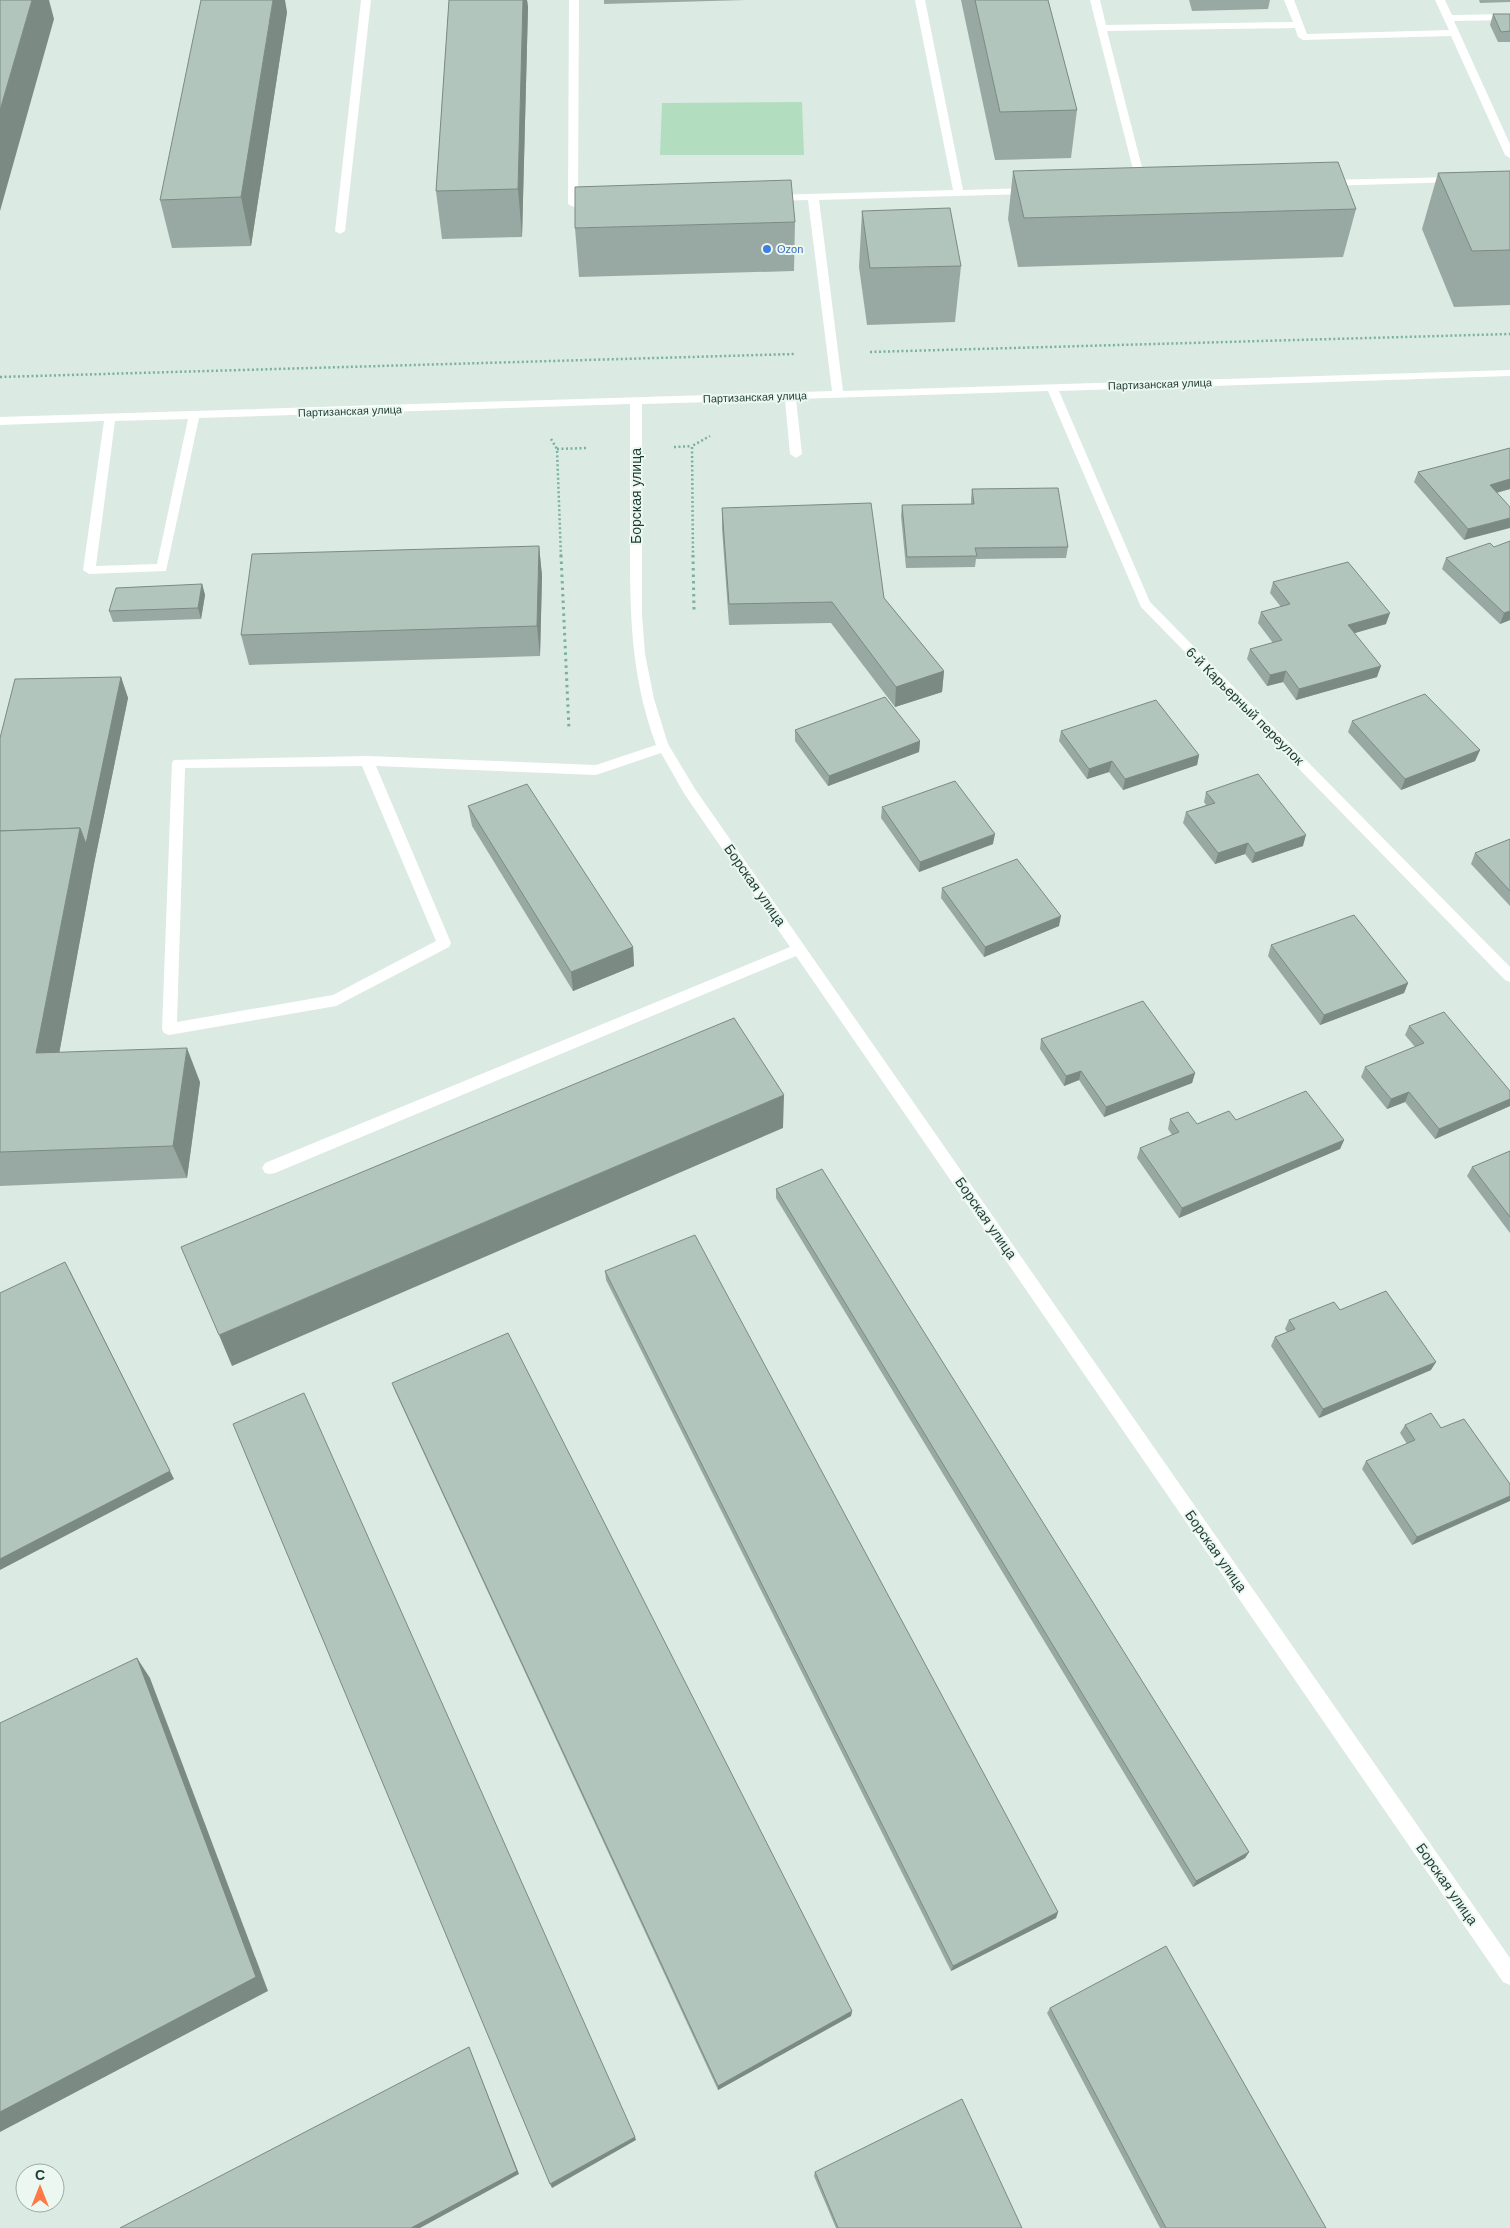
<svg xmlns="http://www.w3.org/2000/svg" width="1510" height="2228" font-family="Arial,sans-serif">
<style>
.green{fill:#b2debf}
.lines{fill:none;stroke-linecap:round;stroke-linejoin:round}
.path-far1{stroke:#79b1a1;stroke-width:2.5;stroke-dasharray:2 2.5;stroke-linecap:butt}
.path{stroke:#79b1a1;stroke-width:3;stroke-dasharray:2.5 4;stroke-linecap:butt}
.minor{fill:#fff;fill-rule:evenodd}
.wall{fill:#98a9a3}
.shaded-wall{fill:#7c8a84}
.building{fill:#b1c5bd;stroke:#7c8a84}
.shop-dot{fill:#3f7fe0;stroke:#ecf7f2;stroke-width:2}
.labels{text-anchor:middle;stroke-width:4;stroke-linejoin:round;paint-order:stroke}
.far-shop-label{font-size:11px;fill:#366cbe;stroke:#ecf7f2;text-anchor:start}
.far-street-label{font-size:11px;fill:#1d3b33;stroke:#ecf7f2}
.street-label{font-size:14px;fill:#1d3b33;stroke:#ecf7f2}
</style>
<rect width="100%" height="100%" fill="#dceae4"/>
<path class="green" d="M 802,102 L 804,155 L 660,155 L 662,103 Z"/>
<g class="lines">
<g class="path-far1">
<path d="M 870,352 L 1510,334"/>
<path d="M 0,377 L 794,354"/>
<path d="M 551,439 L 557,449 L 561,557"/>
<path d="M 674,447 L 692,446"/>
<path d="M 557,449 L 586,448"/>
<path d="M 693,557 L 692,446 L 710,436"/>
</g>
<g class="path">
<path d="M 561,555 L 569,730"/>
<path d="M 693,555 L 694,610"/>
</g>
<g class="minor">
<path d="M 361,0 L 371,0 L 345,231 L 340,234 L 335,231 Z"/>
<path d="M 569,0 L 579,0 L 578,201 L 598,201 L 598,205 C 589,207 574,209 568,204 Z"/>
<path d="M 915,0 L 925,0 L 963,190 L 1030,188 L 1035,191 L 1030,194 L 819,200 L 843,391 L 1510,370 L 1510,376 L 1059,391 L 1150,602 L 1510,967 L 1510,982 L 1505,980 L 1141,607 L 1048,391 L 796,399 L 802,454 L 796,458 L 790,454 L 785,400 L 642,404 L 642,615 L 645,654 L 654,699 L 668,744 L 695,789 L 1510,1958 L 1510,1985 L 1503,1982 L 796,956 L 275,1173 L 270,1174 L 265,1173 L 262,1168 L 265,1163 L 790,947 L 685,795 L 661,753 L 596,775 L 376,766 L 451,943 L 449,947 L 336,1006 L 169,1035 L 164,1033 L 162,1029 L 172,763 L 174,760 L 367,756 L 596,765 L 656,745 C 630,674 630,612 630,538 C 630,494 630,449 630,404 L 199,418 L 166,571 L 89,574 L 83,570 L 104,421 L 0,425 L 0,417 L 832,391 L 808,200 L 772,201 L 767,198 L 772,195 L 953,190 ZM 188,419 L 157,564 L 96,566 L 115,421 ZM 362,766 L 436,941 L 333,995 L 177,1022 L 185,768 Z"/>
<path d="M 1090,0 L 1100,0 L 1106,25 L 1293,22 L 1284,0 L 1294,0 L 1307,34 L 1449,30 L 1435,0 L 1445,0 L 1452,15 L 1510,14 L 1510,20 L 1454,21 L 1510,144 L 1510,158 L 1505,155 L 1451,36 L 1303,40 L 1298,37 L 1295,28 L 1107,31 L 1147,187 L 1146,189 L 1138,189 Z"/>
<path d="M 1455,177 L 1460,180 L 1459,182 L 1325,186 L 1320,183 L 1325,180 Z"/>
</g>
</g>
<g class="wall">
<path d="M 449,0 L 527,0 L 528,7 L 522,237 L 442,239 L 436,191 Z"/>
<path d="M 604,0 L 746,0 L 604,4 Z"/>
<path d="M 961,0 L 1048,0 L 1077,110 L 1071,158 L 995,160 Z"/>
<path d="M 1189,0 L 1270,0 L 1268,9 L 1192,11 Z"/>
<path d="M 1479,0 L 1510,0 L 1510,2 L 1480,3 Z"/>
<path d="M 287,12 L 251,246 L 172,248 L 160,200 Z"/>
<path d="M 1493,14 L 1510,14 L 1510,42 L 1498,42 L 1490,25 Z"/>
<path d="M 1013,171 L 1356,209 L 1343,257 L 1018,267 L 1008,219 Z"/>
<path d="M 1510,171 L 1510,305 L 1454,307 L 1422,229 L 1438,173 Z"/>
<path d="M 862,211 L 961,266 L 955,322 L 867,325 L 859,267 Z"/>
<path d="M 795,222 L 794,271 L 579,277 L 575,228 Z"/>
<path d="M 1510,448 L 1510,489 L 1497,493 L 1464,540 L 1414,482 L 1418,472 Z"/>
<path d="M 972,489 L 1068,547 L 1066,558 L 976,559 L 975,567 L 906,568 L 901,516 L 902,505 L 971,504 L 971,499 Z"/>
<path d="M 722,508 L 884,598 L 944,671 L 942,692 L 895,707 L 831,623 L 729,625 L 722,529 Z"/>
<path d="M 539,546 L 542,576 L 540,656 L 249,665 L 241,635 Z"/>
<path d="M 1494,547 L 1510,620 L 1500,624 L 1442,569 L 1446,558 Z"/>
<path d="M 1273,582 L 1386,624 L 1354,633 L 1377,677 L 1296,700 L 1283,682 L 1267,686 L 1247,659 L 1250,649 L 1273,643 L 1258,623 L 1261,612 L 1281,607 L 1270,593 Z"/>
<path d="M 202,584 L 205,595 L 201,619 L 113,622 L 109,611 Z"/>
<path d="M 121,677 L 128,698 L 94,864 L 59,1053 L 200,1082 L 187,1178 L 0,1186 L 0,738 Z"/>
<path d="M 1352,721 L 1480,750 L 1475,761 L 1401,790 L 1348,732 Z"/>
<path d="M 795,730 L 920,741 L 919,752 L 828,786 L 795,741 Z"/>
<path d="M 1061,731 L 1199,755 L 1197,765 L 1123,790 L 1109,772 L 1087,779 L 1059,741 Z"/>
<path d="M 1206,792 L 1303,846 L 1252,863 L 1245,854 L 1215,864 L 1183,823 L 1186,812 L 1206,805 L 1204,802 Z"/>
<path d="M 468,806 L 633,947 L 634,966 L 573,991 L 472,826 Z"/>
<path d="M 882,807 L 993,844 L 919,872 L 881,818 Z"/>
<path d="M 1510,839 L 1510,906 L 1471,864 L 1475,853 Z"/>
<path d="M 942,888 L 1059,926 L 984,957 L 941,898 Z"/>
<path d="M 1271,945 L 1408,983 L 1404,993 L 1320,1025 L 1268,956 Z"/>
<path d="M 1409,1026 L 1510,1091 L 1510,1106 L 1435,1139 L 1405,1102 L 1387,1109 L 1361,1077 L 1365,1067 L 1415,1047 L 1405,1035 Z"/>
<path d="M 1041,1039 L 1195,1073 L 1192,1083 L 1104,1117 L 1079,1080 L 1064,1086 L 1040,1049 Z"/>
<path d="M 1170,1119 L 1197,1124 L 1236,1120 L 1344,1140 L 1340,1149 L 1179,1218 L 1137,1158 L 1140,1148 L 1172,1135 L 1168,1129 Z"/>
<path d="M 1510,1151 L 1510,1233 L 1467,1176 L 1472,1167 Z"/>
<path d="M 776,1189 L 1249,1852 L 1245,1858 L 1193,1887 L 776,1198 Z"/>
<path d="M 605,1271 L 1058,1912 L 1056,1918 L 951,1971 L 606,1280 Z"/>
<path d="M 1340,1310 L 1431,1370 L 1319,1418 L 1271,1346 L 1275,1337 L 1287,1332 L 1285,1329 L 1289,1320 Z"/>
<path d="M 392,1383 L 852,2011 L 851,2016 L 718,2090 L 395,1391 Z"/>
<path d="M 1405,1425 L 1441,1428 L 1510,1484 L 1412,1545 L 1362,1469 L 1366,1461 L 1407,1444 L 1400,1433 Z"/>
<path d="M 1050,2008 L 1326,2228 L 1160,2228 L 1047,2013 Z"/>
<path d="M 815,2172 L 1022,2228 L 836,2228 L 814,2176 Z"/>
</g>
<g class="shaded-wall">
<path d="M 32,0 L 49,0 L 54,19 L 0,211 L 0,110 Z"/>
<path d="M 273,0 L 285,0 L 287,12 L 251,246 L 241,197 Z"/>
<path d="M 523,0 L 527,0 L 528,7 L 522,237 L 518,189 Z"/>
<path d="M 1510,479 L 1510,489 L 1486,495 L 1490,485 Z"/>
<path d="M 1510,518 L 1510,528 L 1464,540 L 1468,529 Z"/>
<path d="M 539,546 L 542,576 L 540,656 L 537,626 Z"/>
<path d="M 202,584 L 205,595 L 201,619 L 198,608 Z"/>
<path d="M 1510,611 L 1510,620 L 1500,624 L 1504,613 Z"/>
<path d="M 1390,613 L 1386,624 L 1345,636 L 1348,625 Z"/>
<path d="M 1381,666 L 1377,677 L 1296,700 L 1299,689 Z"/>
<path d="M 944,671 L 942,692 L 895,707 L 896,687 Z"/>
<path d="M 1286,671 L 1283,682 L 1267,686 L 1270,675 Z"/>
<path d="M 121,677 L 128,698 L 94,864 L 53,1087 L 36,1053 L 80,828 Z"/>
<path d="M 920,741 L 919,752 L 828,786 L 829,776 Z"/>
<path d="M 1480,750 L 1475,761 L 1401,790 L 1405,779 Z"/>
<path d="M 1199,755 L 1197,765 L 1123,790 L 1125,779 Z"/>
<path d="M 1112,761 L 1109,772 L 1087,779 L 1089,769 Z"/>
<path d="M 995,834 L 993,844 L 919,872 L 920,862 Z"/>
<path d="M 1306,835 L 1303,846 L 1252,863 L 1255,853 Z"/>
<path d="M 1248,843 L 1245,854 L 1215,864 L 1218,853 Z"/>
<path d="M 1061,916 L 1059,926 L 984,957 L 985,947 Z"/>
<path d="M 633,947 L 634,966 L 573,991 L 571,972 Z"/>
<path d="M 1408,983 L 1404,993 L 1320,1025 L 1324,1015 Z"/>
<path d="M 187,1048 L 200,1082 L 187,1178 L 173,1146 Z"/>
<path d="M 1081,1071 L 1079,1080 L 1064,1086 L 1066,1076 Z"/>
<path d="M 1195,1073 L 1192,1083 L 1104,1117 L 1106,1107 Z"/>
<path d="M 1409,1092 L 1405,1102 L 1387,1109 L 1391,1099 Z"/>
<path d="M 784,1095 L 783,1128 L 232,1366 L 219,1335 Z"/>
<path d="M 1510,1099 L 1510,1106 L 1435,1139 L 1439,1129 Z"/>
<path d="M 1344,1140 L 1340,1149 L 1179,1218 L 1182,1208 Z"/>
<path d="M 70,1271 L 174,1479 L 0,1570 L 0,1559 Z"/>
<path d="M 1436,1362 L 1431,1370 L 1319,1418 L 1323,1409 Z"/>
<path d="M 1510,1496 L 1510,1501 L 1412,1545 L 1417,1537 Z"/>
<path d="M 137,1658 L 150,1678 L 268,1991 L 0,2132 L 0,2112 Z"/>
<path d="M 1249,1852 L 1245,1858 L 1193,1887 L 1196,1881 Z"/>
<path d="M 1058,1912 L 1056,1918 L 951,1971 L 953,1966 Z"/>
<path d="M 852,2011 L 851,2016 L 718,2090 L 718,2086 Z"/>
<path d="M 469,2047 L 471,2052 L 519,2174 L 420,2228 L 411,2228 Z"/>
<path d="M 635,2137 L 636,2140 L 552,2188 L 550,2184 Z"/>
</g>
<g class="building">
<path d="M 0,0 L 32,0 L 0,110 Z"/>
<path d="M 201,0 L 273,0 L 241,197 L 160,200 Z"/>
<path d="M 449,0 L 523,0 L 518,189 L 436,191 Z"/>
<path d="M 975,0 L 1048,0 L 1077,110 L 1000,112 Z"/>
<path d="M 1493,14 L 1510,14 L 1510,31 L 1501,32 Z"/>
<path d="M 1338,162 L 1356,209 L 1024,218 L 1013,171 Z"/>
<path d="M 1510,171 L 1510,250 L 1472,251 L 1438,173 Z"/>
<path d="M 791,180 L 795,222 L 575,228 L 575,187 Z"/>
<path d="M 950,208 L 961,266 L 870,268 L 862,211 Z"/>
<path d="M 1510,448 L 1510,479 L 1490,485 L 1510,507 L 1510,518 L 1468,529 L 1418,472 Z"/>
<path d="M 1058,488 L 1068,547 L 975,548 L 977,556 L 907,557 L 902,505 L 974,504 L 972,489 Z"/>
<path d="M 871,503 L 884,598 L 944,671 L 896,687 L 832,602 L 729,604 L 722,508 Z"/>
<path d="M 1510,541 L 1510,611 L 1504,613 L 1446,558 L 1490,543 L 1494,547 Z"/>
<path d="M 539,546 L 537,626 L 241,635 L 252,554 Z"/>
<path d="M 1348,562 L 1390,613 L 1348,625 L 1381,666 L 1299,689 L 1286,671 L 1270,675 L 1250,649 L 1282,640 L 1261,612 L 1290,604 L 1273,582 Z"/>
<path d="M 202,584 L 198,608 L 109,611 L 116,588 Z"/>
<path d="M 121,677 L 86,844 L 80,828 L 0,831 L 0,738 L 15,679 Z"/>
<path d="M 1425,694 L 1480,750 L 1405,779 L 1352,721 Z"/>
<path d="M 885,697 L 920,741 L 829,776 L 795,730 Z"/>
<path d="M 1156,700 L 1199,755 L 1125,779 L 1112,761 L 1089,769 L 1061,731 Z"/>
<path d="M 1258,774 L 1306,835 L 1255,853 L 1248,843 L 1218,853 L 1186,812 L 1215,803 L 1206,792 Z"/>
<path d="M 955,781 L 995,834 L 920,862 L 882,807 Z"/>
<path d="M 527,784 L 633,947 L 571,972 L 468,806 Z"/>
<path d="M 80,828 L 36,1053 L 187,1048 L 173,1146 L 0,1152 L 0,831 Z"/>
<path d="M 1510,839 L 1510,891 L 1475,853 Z"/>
<path d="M 1017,859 L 1061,916 L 985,947 L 942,888 Z"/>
<path d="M 1354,915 L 1408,983 L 1324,1015 L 1271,945 Z"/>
<path d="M 1143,1001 L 1195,1073 L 1106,1107 L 1081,1071 L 1066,1076 L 1041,1039 Z"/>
<path d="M 1444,1012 L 1510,1091 L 1510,1099 L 1439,1129 L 1409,1092 L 1391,1099 L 1365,1067 L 1424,1043 L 1409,1026 Z"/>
<path d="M 734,1018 L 784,1095 L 219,1335 L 181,1247 Z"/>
<path d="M 1306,1091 L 1344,1140 L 1182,1208 L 1140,1148 L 1179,1132 L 1170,1119 L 1188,1112 L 1197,1124 L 1229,1111 L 1236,1120 Z"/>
<path d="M 1510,1151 L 1510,1217 L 1472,1167 Z"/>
<path d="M 822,1169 L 1249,1852 L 1196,1881 L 776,1189 Z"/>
<path d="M 695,1235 L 1058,1912 L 953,1966 L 605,1271 Z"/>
<path d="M 65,1262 L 170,1471 L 0,1559 L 0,1293 Z"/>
<path d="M 1386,1291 L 1436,1362 L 1323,1409 L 1275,1337 L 1295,1329 L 1289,1320 L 1334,1302 L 1340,1310 Z"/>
<path d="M 508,1333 L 852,2011 L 718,2086 L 392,1383 Z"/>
<path d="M 304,1393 L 635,2137 L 550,2184 L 233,1424 Z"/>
<path d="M 1431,1413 L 1441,1428 L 1464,1419 L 1510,1484 L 1510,1496 L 1417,1537 L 1366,1461 L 1415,1440 L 1405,1425 Z"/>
<path d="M 137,1658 L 256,1977 L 0,2112 L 0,1723 Z"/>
<path d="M 1166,1946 L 1326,2228 L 1166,2228 L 1050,2008 Z"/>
<path d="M 469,2047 L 517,2171 L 411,2228 L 120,2228 Z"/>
<path d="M 962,2099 L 1022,2228 L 838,2228 L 815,2172 Z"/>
</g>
<circle class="shop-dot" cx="767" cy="249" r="5"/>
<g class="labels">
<g class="far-shop-label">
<text x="777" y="253">Ozon</text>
</g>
<g class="far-street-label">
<text transform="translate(1160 384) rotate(-2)" y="4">Партизанская улица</text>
<text transform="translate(755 397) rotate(-2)" y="4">Партизанская улица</text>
<text transform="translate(350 411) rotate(-2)" y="4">Партизанская улица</text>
</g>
<g class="street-label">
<text transform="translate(636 496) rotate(-90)" y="5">Борская улица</text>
<text transform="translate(1245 706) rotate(45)" y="5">6-й Карьерный переулок</text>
<text transform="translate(755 885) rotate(55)" y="5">Борская улица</text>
<text transform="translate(986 1218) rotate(55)" y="5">Борская улица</text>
<text transform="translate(1216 1551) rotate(55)" y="5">Борская улица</text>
<text transform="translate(1447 1884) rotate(55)" y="5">Борская улица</text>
</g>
</g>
<g transform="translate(40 2188)"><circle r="24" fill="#ecf7f2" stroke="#99aca6"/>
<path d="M0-4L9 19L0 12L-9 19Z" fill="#ff7845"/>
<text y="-8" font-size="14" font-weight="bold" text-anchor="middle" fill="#1d3b33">С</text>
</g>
</svg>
